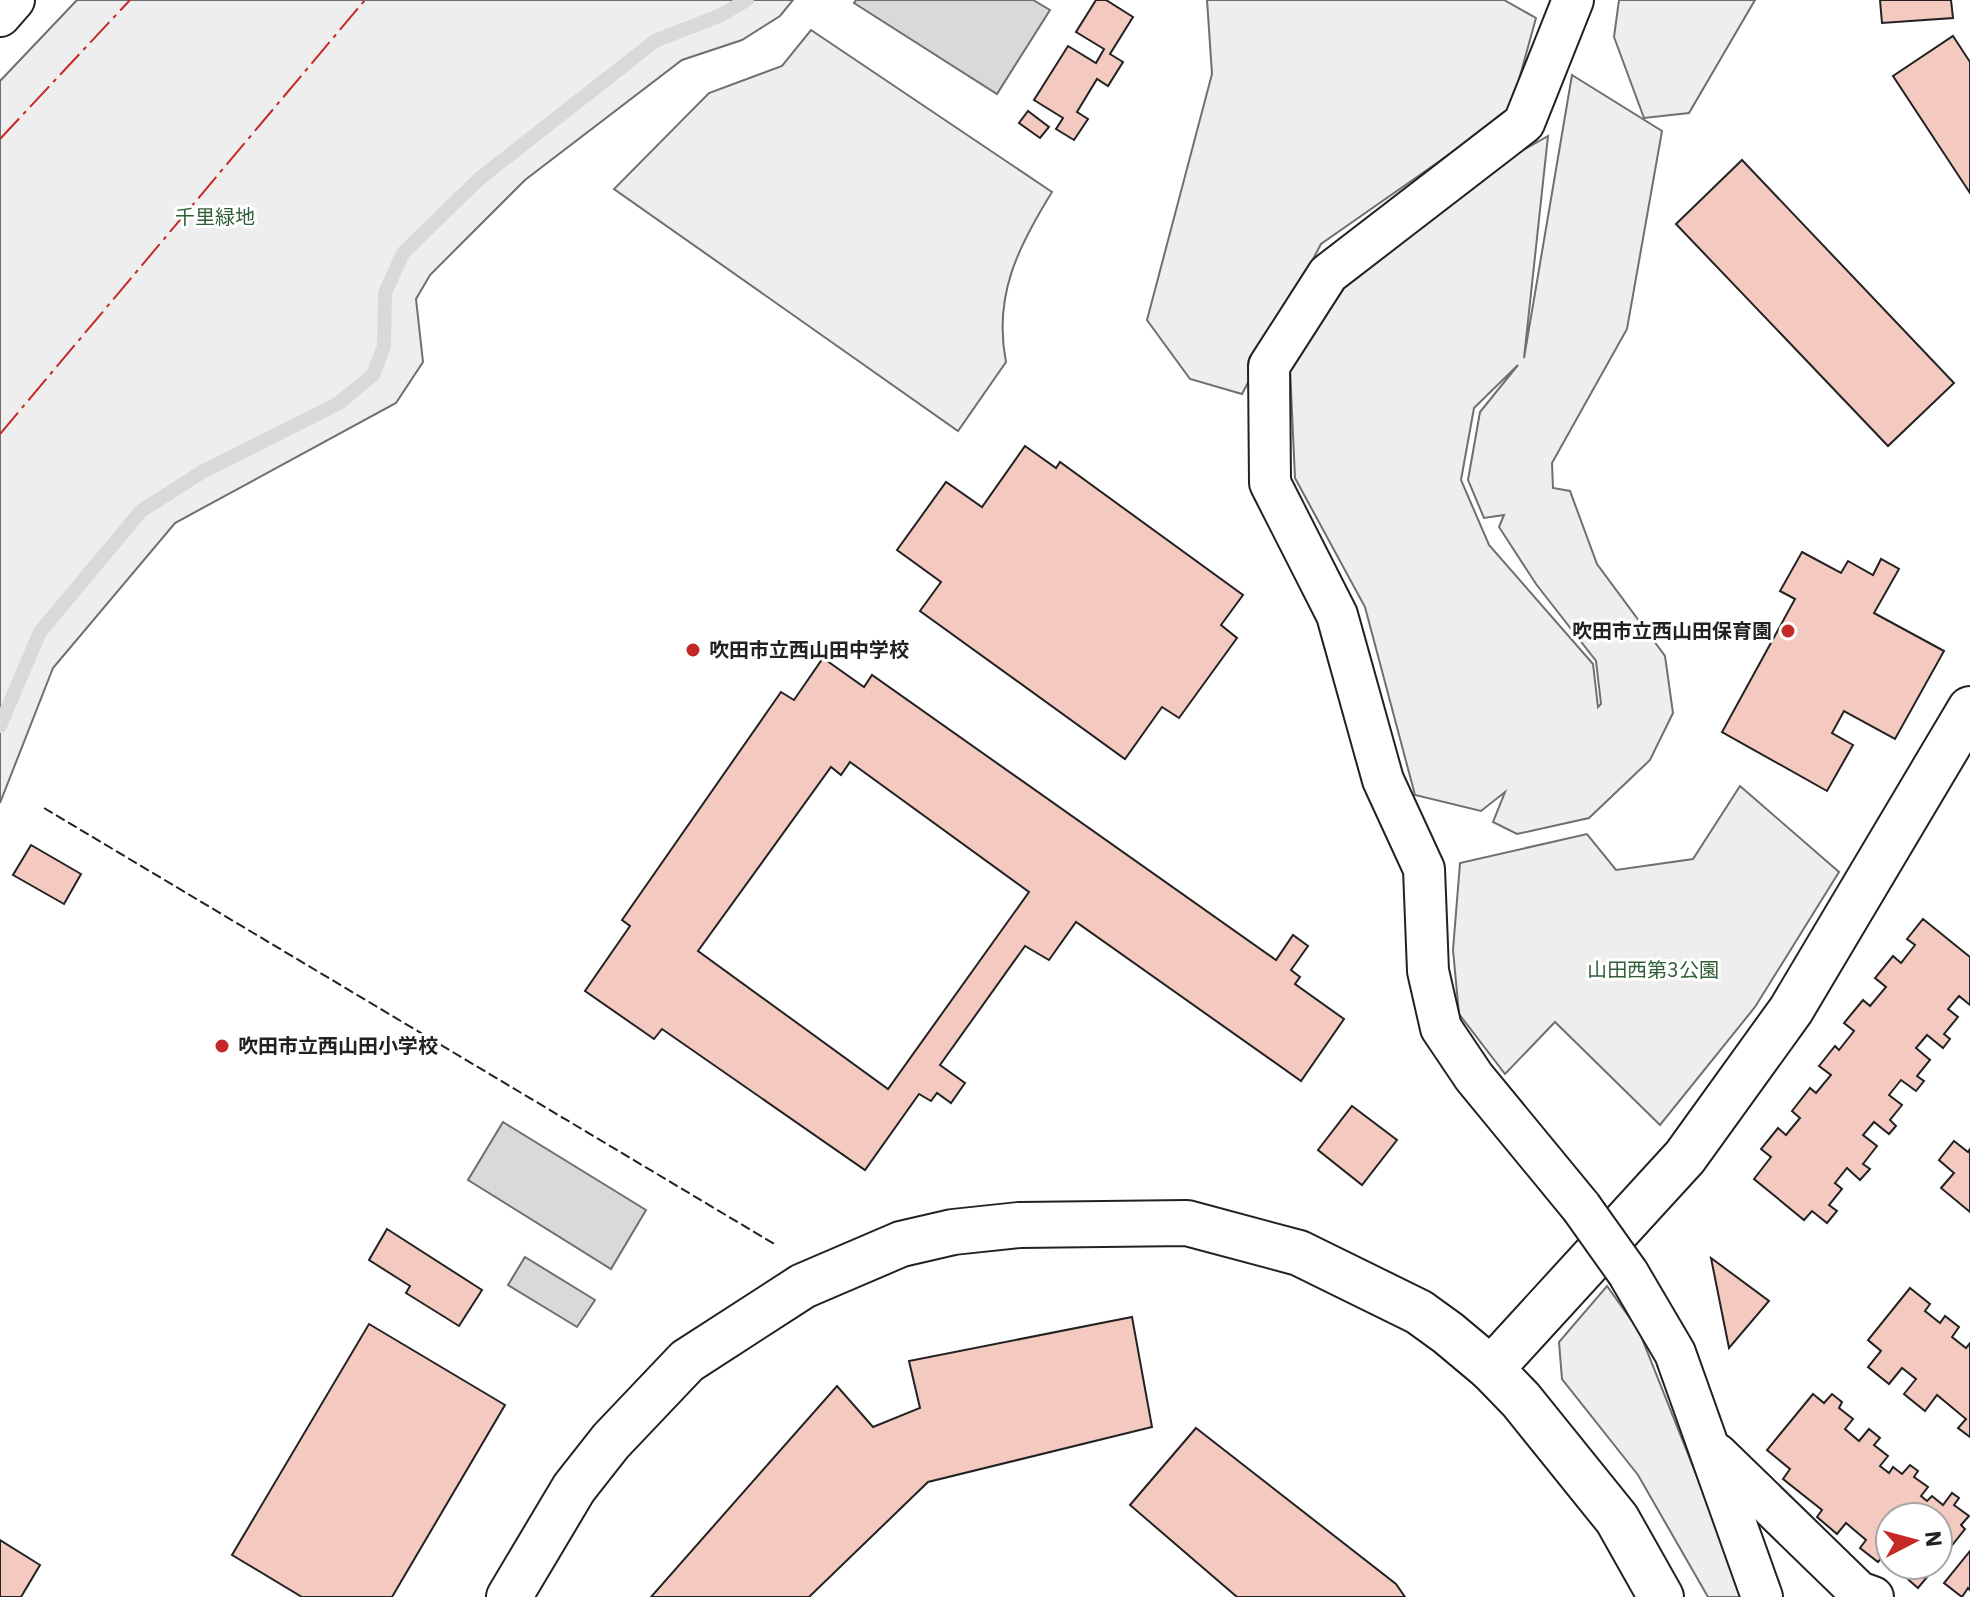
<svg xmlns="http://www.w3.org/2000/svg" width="1970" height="1597" font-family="'IBM Plex Sans','Noto Sans JP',sans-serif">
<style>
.green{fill:#eee;stroke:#6f6f6f;stroke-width:2;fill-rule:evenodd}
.water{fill:#d9d9d9;stroke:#6f6f6f;stroke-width:2}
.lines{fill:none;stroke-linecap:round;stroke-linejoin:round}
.stream{stroke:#d9d9d9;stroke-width:14}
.building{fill:#f3c9c0;stroke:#222;stroke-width:2;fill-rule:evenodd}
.street-casing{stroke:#222;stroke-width:44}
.secondary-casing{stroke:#222;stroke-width:48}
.street{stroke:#fff;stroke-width:40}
.secondary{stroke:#fff;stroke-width:44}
.street-bridge-casing{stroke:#222;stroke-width:44;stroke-linecap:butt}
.street-bridge{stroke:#fff;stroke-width:40}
.fence{stroke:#222;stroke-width:2;stroke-dasharray:10 4;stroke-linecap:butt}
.power{stroke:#c62828;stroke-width:2;stroke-dasharray:28 6 4 6;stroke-linecap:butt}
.poi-dot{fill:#c62828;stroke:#fff;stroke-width:3}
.labels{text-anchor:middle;stroke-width:6;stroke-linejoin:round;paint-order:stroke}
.park-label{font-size:20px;fill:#2f5e38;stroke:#fff}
.poi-label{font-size:20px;font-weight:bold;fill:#222;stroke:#fff;text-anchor:start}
</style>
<rect width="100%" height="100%" fill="#fff"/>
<g class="green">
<path d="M 77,0 L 793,0 L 780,16 L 742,40 L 682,60 L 525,180 L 430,275 L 416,299 L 423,362 L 396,403 L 175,523 L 53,668 L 0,803 L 0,81 Z"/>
<path d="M 1207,0 L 1504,0 L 1536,18 L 1510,112 L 1321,244 L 1242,394 L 1190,379 L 1147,320 L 1212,74 Z"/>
<path d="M 1619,0 L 1755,0 L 1689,113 L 1644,118 L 1614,37 Z"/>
<path d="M 811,30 L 1052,192 C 1018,247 993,296 1006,362 L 958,431 L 614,189 L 709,93 L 782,66 Z"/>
<path d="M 1572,75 L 1662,131 L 1627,329 L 1552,463 L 1553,488 L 1570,491 L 1597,564 L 1665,656 L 1673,713 L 1650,760 L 1589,818 L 1517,834 L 1493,822 L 1505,792 L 1481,811 L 1415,795 L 1365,607 L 1295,478 L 1290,369 L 1346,285 L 1509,158 L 1548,136 L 1524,358 ZM 1518,365 L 1480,412 L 1468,480 L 1484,518 L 1504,515 L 1499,527 L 1536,584 L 1596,661 L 1601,704 L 1598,707 L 1593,664 L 1489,545 L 1461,480 L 1474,408 Z"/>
<path d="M 1740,786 L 1839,872 L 1755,1007 L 1660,1125 L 1555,1022 L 1505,1074 L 1459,1014 L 1453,950 L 1460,863 L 1587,834 L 1616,870 L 1693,859 Z"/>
<path d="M 1607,1286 L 1639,1331 L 1745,1597 L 1708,1597 L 1638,1475 L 1562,1379 L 1559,1342 Z"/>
</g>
<g class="water">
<path d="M 856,0 L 1033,0 L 1050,10 L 997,94 L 854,3 Z"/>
<path d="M 503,1122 L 646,1210 L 611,1269 L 468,1180 Z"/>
<path d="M 525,1257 L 595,1300 L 577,1327 L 508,1285 Z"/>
</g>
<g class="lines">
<path class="stream" d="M 0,726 L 40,632 L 141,511 L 202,472 L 339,403 L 373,375 L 384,346 L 385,293 L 403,253 L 479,179 L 655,41 L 721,15 L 747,0"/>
</g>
<g class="building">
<path d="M 1096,0 L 1106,0 L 1133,17 L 1110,54 L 1123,62 L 1108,86 L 1097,79 L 1077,112 L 1088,119 L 1074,140 L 1056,129 L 1063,118 L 1034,100 L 1068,46 L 1096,63 L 1104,49 L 1076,32 Z"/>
<path d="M 1880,0 L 1951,0 L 1953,18 L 1882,23 Z"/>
<path d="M 1953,36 L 1970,62 L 1970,193 L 1893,76 Z"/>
<path d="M 1028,111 L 1049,127 L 1040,138 L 1019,123 Z"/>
<path d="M 1742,160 L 1954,383 L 1888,446 L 1676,224 Z"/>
<path d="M 1025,446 L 1056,468 L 1060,462 L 1243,595 L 1221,625 L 1237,638 L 1179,718 L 1162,707 L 1125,759 L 920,611 L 941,582 L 897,550 L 946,482 L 982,507 Z"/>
<path d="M 1802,552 L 1841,573 L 1848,561 L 1873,575 L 1881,559 L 1899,569 L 1874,613 L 1944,651 L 1895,739 L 1844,711 L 1832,733 L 1853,745 L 1827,791 L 1722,732 L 1795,599 L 1780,591 Z"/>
<path d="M 823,658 L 864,687 L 872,675 L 1276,960 L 1293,935 L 1308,946 L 1291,970 L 1300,977 L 1295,984 L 1344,1019 L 1301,1081 L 1076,922 L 1049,960 L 1025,946 L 940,1065 L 965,1083 L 951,1103 L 937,1093 L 931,1101 L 919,1094 L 865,1170 L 662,1029 L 654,1039 L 585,991 L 630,926 L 622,920 L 781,692 L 794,700 ZM 850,762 L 1029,892 L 888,1089 L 698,951 L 831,767 L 841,775 Z"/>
<path d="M 31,845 L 81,874 L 64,904 L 13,875 Z"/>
<path d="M 1923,919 L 1970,957 L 1970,1005 L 1959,996 L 1948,1009 L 1958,1017 L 1944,1034 L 1950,1039 L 1943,1048 L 1927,1035 L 1916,1048 L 1930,1060 L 1917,1076 L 1924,1081 L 1916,1091 L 1901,1080 L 1889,1095 L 1902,1105 L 1890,1120 L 1896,1126 L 1889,1134 L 1874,1122 L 1863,1135 L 1877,1146 L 1863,1164 L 1870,1169 L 1860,1180 L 1847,1168 L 1835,1183 L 1842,1189 L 1829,1205 L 1837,1211 L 1827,1223 L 1812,1211 L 1804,1220 L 1754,1179 L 1771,1157 L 1761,1149 L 1778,1128 L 1786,1135 L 1800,1118 L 1792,1111 L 1810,1088 L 1816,1093 L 1831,1075 L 1819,1066 L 1835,1046 L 1839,1050 L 1854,1031 L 1844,1023 L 1863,1000 L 1870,1006 L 1886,987 L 1875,978 L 1893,956 L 1901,963 L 1915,945 L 1907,939 Z"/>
<path d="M 1352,1106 L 1397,1140 L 1362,1185 L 1318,1150 Z"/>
<path d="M 1954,1141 L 1968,1152 L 1970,1149 L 1970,1212 L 1941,1188 L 1954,1173 L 1939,1160 Z"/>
<path d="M 387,1229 L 482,1290 L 459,1326 L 406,1293 L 410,1286 L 369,1260 Z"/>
<path d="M 1711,1258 L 1769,1301 L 1729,1348 Z"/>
<path d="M 1910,1288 L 1930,1304 L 1925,1311 L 1940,1323 L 1945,1316 L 1959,1327 L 1952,1337 L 1966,1348 L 1970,1343 L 1970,1437 L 1958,1428 L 1966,1419 L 1937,1395 L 1925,1411 L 1904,1394 L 1916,1379 L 1902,1368 L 1889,1384 L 1868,1367 L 1881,1351 L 1868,1340 Z"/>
<path d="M 1132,1317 L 1152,1427 L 928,1482 L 809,1597 L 651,1597 L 837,1386 L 873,1427 L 920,1408 L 909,1361 Z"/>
<path d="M 369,1324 L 505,1405 L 392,1597 L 302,1597 L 232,1555 Z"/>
<path d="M 1813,1394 L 1824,1403 L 1832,1394 L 1842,1402 L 1839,1408 L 1853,1419 L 1845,1429 L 1859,1441 L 1869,1429 L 1880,1438 L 1874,1445 L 1888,1456 L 1880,1466 L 1889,1473 L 1893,1467 L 1902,1474 L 1910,1465 L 1918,1471 L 1914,1477 L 1928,1487 L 1921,1496 L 1927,1501 L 1932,1496 L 1943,1505 L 1952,1493 L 1959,1498 L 1954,1505 L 1969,1516 L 1961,1525 L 1965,1529 L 1938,1563 L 1938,1517 L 1890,1517 L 1890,1555 L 1886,1552 L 1878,1562 L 1860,1548 L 1866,1540 L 1846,1523 L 1837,1534 L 1817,1517 L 1822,1510 L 1783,1479 L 1790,1469 L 1767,1450 Z"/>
<path d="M 1196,1428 L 1396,1584 L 1405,1597 L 1237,1597 L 1130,1505 Z"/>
<path d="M 0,1540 L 40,1565 L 21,1597 L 0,1597 Z"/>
<path d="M 1970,1551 L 1970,1590 L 1968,1588 L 1962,1597 L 1944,1583 Z"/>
<path d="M 1902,1565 L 1937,1565 L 1918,1588 L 1903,1575 L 1908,1570 Z"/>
</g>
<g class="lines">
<defs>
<g id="street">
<path d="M 1573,0 L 1524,123 L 1328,274 L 1269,366 L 1270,483 L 1337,615 L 1383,780 L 1424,869 L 1428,971 L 1441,1028 L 1474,1077 L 1581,1207"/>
<path d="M 0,16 L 14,0"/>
<path d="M 1628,1273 L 1675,1353 L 1762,1597"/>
<path d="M 1717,1454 L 1859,1592 L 1873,1597"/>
</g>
<g id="secondary">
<path d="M 1491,1369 L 1685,1157 L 1791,1010 L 1970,709"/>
<path d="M 509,1597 L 574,1488 L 611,1441 L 687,1361 L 803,1286 L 901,1244 L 953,1232 L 1019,1225 L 1187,1223 L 1299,1253 L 1419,1312 L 1448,1333 L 1491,1369 L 1521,1400 L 1617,1519 L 1661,1597"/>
</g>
</defs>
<use href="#street" class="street-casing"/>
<use href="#secondary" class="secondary-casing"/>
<use href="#street" class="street"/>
<use href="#secondary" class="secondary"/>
<defs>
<path id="street-bridge" d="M 1581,1207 L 1628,1273"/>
</defs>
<use href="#street-bridge" class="street-bridge-casing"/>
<use href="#street-bridge" class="street-bridge"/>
<path class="fence" d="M 44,808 L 776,1245"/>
<g class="power">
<path d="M 0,139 L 130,0"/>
<path d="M 0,434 L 365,0"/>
</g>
</g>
<g class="poi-dot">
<circle cx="1788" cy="631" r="8"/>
<circle cx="693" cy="650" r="8"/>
<circle cx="222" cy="1046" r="8"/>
</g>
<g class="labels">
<g class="park-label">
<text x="215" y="224">千里緑地</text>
<text x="1653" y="977">山田西第3公園</text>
</g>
<g class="poi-label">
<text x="1772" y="638" text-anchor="end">吹田市立西山田保育園</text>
<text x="709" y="657">吹田市立西山田中学校</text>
<text x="238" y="1053">吹田市立西山田小学校</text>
</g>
</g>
<g transform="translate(1914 1541) rotate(84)"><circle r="38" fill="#ffffff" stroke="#a7a7a7" stroke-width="2"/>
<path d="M0-6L14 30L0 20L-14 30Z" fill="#c62828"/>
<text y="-12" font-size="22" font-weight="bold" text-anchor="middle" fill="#222222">N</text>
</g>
</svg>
